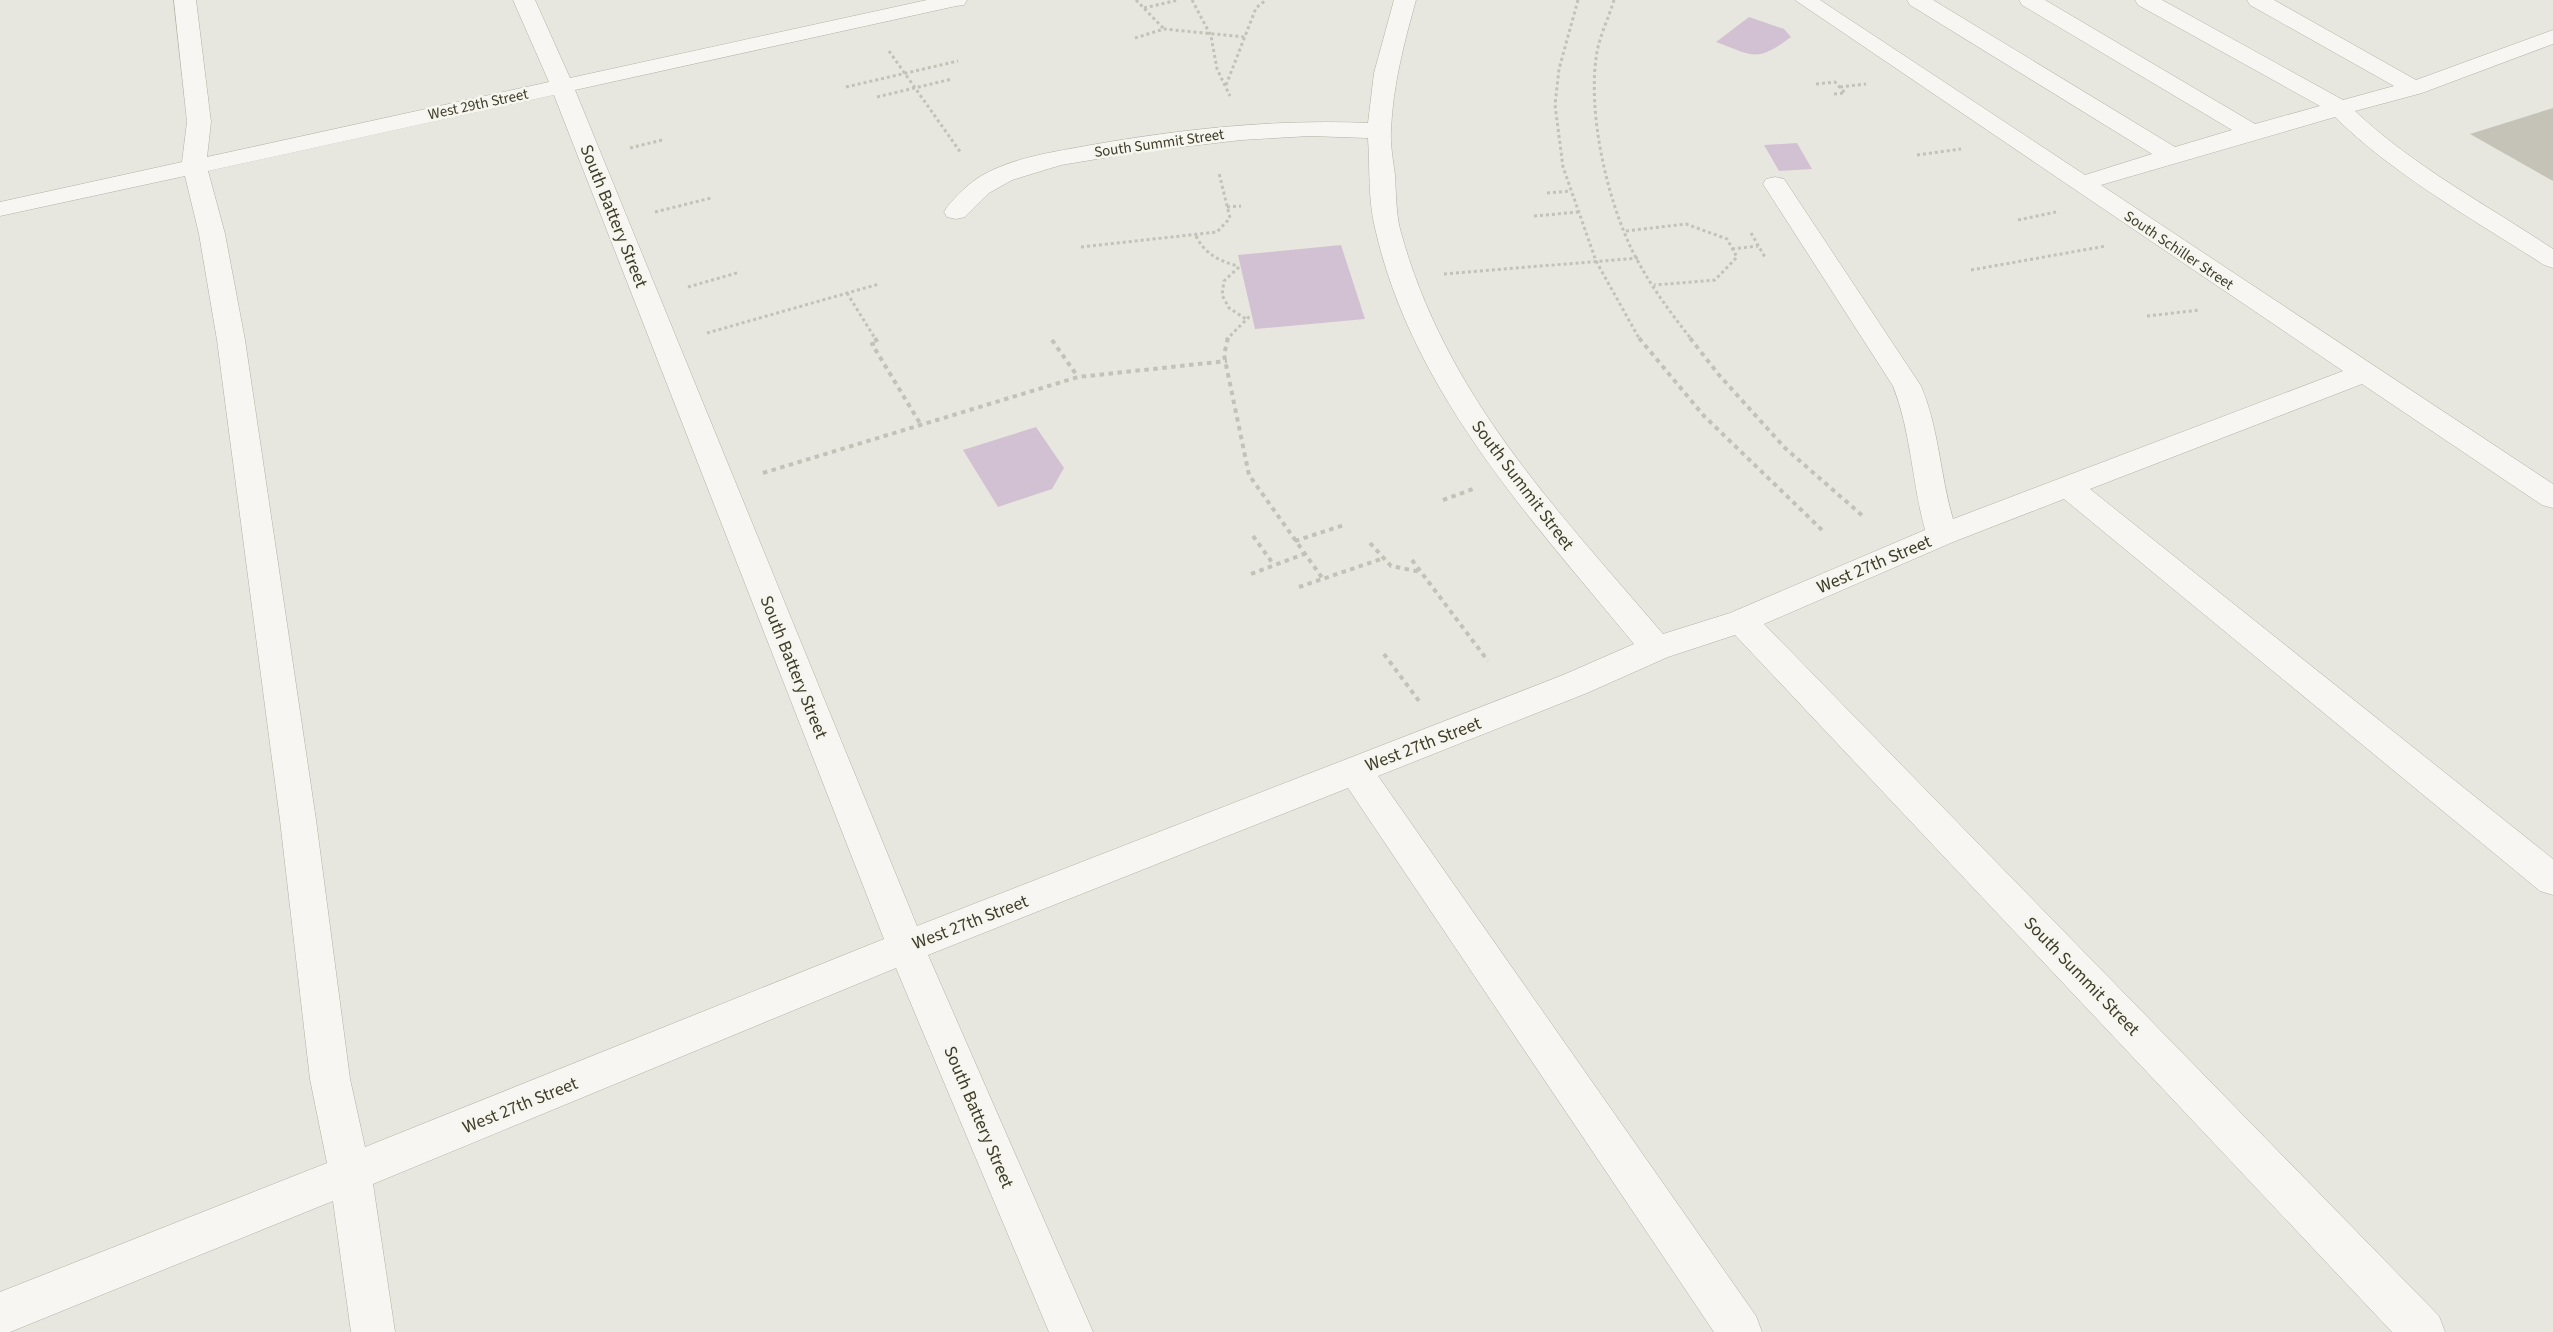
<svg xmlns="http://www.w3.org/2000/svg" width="2553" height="1332" font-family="'Source Sans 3',sans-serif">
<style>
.green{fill:#d2c1d2}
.building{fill:#c5c3b7}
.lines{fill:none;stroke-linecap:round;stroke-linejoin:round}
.minor-casing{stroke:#b2b1a4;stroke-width:1}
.path-far1{stroke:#c3c2b9;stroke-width:3;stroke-dasharray:3 3;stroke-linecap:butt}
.path{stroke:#c3c2b9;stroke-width:4;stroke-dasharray:4.5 4.5;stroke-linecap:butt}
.minor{fill:#f7f6f2;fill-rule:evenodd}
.labels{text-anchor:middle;stroke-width:5;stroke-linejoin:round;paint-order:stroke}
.far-street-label{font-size:15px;fill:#3f3d28;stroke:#f6f5ef}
.street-label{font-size:18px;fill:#3f3d28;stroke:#f6f5ef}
</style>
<rect width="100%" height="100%" fill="#e8e7df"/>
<g class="green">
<path d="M 1749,17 L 1784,29 L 1791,37 C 1756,63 1754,56 1716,42 Z"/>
<path d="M 1797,143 L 1812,169 L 1779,171 L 1764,145 Z"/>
<path d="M 1341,245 L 1365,319 L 1255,329 L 1238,255 Z"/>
<path d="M 1036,427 L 1064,468 L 1052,489 L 998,507 L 963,450 Z"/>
</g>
<path class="building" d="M 2553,108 L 2553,181 L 2470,134 Z"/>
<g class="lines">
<defs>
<path id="minor" d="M 174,0 L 196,0 L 211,122 L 207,157 L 549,82 L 513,0 L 535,0 L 570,78 L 927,0 L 967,0 L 964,5 L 956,6 L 575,90 L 917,926 L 1563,675 L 1634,644 C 1531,519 1412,392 1375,228 C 1368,200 1370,167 1368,138 L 1310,136 L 1241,140 L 1139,152 L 1061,165 L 1012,180 L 989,193 L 965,217 L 956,219 L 947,217 L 944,212 L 947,207 C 957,195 968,184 981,176 C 1014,157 1054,152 1091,145 C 1182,129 1275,119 1368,123 L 1374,73 L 1394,0 L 1416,0 C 1404,43 1393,85 1391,129 C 1390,144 1393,160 1395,175 C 1396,192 1396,212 1400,229 C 1445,395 1555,507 1663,634 L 1730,613 L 1925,530 C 1912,483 1911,431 1893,386 L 1763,184 L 1766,179 L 1775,177 L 1784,179 L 1921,386 C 1939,428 1940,475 1953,519 L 2343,371 L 1795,0 L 1820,0 L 2085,175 L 2152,154 L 1910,5 L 1907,0 L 1933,0 L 2175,147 L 2232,130 L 2022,5 L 2019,0 L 2045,0 L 2255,124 L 2320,106 L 2138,5 L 2135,0 L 2162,0 L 2343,100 L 2394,86 L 2250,5 L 2247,0 L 2274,0 L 2416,80 L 2553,30 L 2553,44 L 2422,93 L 2355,111 C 2413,166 2487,205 2553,249 L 2553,268 L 2544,265 C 2473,219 2395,176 2335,117 L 2101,185 L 2553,484 L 2553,508 L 2542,505 L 2362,384 L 2090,489 L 2553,859 L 2553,895 L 2540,891 L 2064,499 L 1953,542 L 1764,624 L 2439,1316 L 2445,1332 L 2392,1332 L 1735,635 L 1668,657 L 1587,693 L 1378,776 L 1756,1316 L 1762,1332 L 1714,1332 L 1348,788 L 928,955 L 1093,1332 L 1049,1332 L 896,968 L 373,1184 L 395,1332 L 351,1332 L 333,1201 L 10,1332 L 0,1332 L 0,1292 L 327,1163 L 310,1079 L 280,820 L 217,340 L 199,234 L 185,176 L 0,216 L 0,202 L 182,162 L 187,122 ZM 554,95 L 884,939 L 365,1147 L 350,1079 L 316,820 L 245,340 L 225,234 L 208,171 Z"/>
</defs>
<use href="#minor" class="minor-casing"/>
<g class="path-far1">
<path d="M 1136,0 L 1164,29"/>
<path d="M 1192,0 L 1211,36 L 1217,69 L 1230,96"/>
<path d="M 1578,0 L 1559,69 L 1555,105 L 1563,167 L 1596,261 L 1640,340"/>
<path d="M 1614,0 C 1609,17 1600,35 1597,52 C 1587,110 1606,195 1631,248 C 1647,281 1669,311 1692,340"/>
<path d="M 1144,8 L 1178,0"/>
<path d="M 1135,38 L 1164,29 L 1245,37"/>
<path d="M 889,51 L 961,153"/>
<path d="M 1816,84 L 1835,82 L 1845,93"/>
<path d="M 1226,85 L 1256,8 L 1266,0"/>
<path d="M 846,87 L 958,61"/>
<path d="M 1840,87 L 1866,84"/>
<path d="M 1834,94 L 1844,93"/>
<path d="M 877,97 L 952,79"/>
<path d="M 630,148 L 662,140"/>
<path d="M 1917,155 L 1961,149"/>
<path d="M 1547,193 L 1571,191"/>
<path d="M 1227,207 L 1241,206"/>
<path d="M 655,212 L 711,198"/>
<path d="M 1534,216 L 1579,212"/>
<path d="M 2018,220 L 2056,212"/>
<path d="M 1626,231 L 1686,224 L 1727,239 L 1737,257 L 1715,280 L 1654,285"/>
<path d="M 1751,233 L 1766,259"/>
<path d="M 1196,236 C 1205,254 1219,261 1238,266"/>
<path d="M 1081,247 L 1217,232 L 1230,218 L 1219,173"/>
<path d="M 1732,249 L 1758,246"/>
<path d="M 1239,267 L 1224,281 L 1222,295 L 1229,308 L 1246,319"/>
<path d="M 1971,270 L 2106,246"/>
<path d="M 1444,274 L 1638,258"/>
<path d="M 688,287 L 740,272"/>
<path d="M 847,293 L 876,340"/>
<path d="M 2147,316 L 2200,310"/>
<path d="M 707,333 L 879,284"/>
<path d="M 1226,340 L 1250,316"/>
</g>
<g class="path">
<path d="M 875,338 L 878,343 L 872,344 L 921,425"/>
<path d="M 1228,338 L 1224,355 L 1249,475 L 1323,579"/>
<path d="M 1639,338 L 1704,416 L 1823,531"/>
<path d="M 1690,338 L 1719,375 L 1785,448 L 1864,517"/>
<path d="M 1052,340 L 1078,377"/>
<path d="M 763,473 L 1078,377 L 1227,361"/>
<path d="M 1443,500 L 1473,489"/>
<path d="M 1253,536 L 1274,565"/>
<path d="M 1295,541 L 1344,525"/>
<path d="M 1370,543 L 1391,566 L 1421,572"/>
<path d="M 1412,560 L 1488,661"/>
<path d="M 1251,574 L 1304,554"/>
<path d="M 1299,587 L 1381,559"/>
<path d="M 1384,654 L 1419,701"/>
</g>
<use href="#minor" class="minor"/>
</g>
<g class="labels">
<g class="far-street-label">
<text transform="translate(478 104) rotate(-12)" y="5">West 29th Street</text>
<text transform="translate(1159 143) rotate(-8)" y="5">South Summit Street</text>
<text transform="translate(2179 250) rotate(34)" y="5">South Schiller Street</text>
</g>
<g class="street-label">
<text transform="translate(614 216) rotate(68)" y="6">South Battery Street</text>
<text transform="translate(1523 485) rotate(53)" y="6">South Summit Street</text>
<text transform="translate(1874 564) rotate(-23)" y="6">West 27th Street</text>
<text transform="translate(794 667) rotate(68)" y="6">South Battery Street</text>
<text transform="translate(1423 744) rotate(-21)" y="6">West 27th Street</text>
<text transform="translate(970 922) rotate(-21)" y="6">West 27th Street</text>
<text transform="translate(2082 976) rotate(46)" y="6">South Summit Street</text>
<text transform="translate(520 1105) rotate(-22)" y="6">West 27th Street</text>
<text transform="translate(979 1117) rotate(67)" y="6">South Battery Street</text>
</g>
</g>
</svg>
